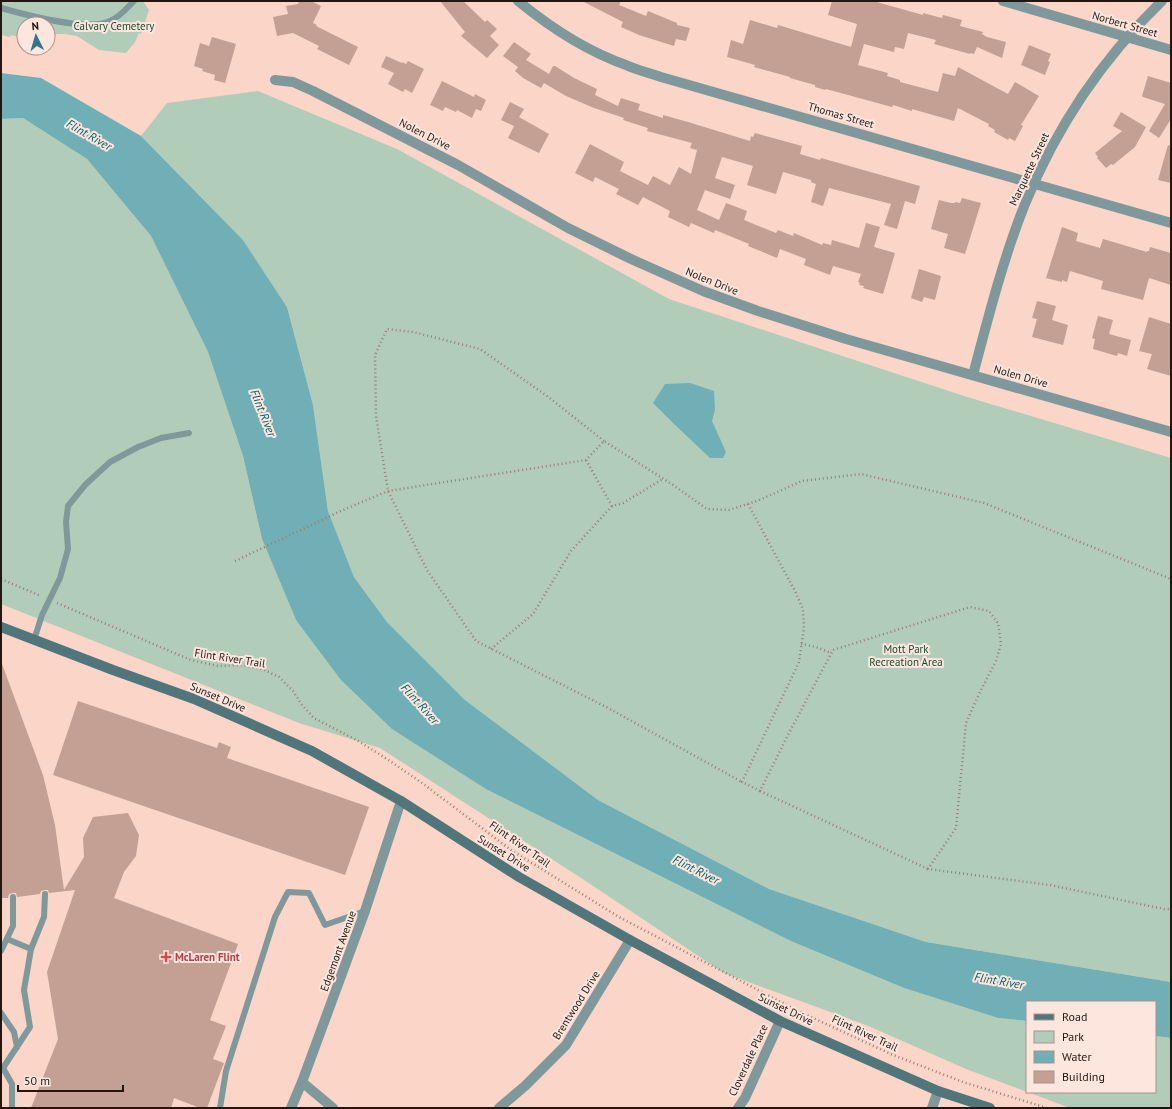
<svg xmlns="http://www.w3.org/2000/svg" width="1172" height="1109" font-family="'PT Sans',sans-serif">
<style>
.green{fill:#b1cdb9}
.water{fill:#71afb6}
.building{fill:#c3a093}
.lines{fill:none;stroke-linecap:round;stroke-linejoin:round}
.path{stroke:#987d73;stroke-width:2.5;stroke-dasharray:1 3;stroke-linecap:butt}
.lane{stroke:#7f989b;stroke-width:6}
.street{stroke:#7f989b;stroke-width:10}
.secondary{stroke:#50767b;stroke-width:10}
.health-dot{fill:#e0444e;stroke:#fde6de;stroke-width:1.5}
.labels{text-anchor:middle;stroke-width:4;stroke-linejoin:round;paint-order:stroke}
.street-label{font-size:11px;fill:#231611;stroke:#fde6de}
.park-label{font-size:11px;fill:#164a2c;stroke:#fde6de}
.health-label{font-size:11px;font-weight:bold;fill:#be3a42;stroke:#fde6de;text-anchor:start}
.water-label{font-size:12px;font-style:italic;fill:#035f68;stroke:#fde6de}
</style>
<rect width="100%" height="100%" fill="#fbd5c7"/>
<g class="green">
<path d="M 1,1 L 143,1 L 149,10 L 141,34 L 139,33 L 135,42 L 126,53 L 99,50 L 77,36 L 64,34 L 48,34 L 48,24 L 24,24 L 24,33 L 22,34 L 22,38 L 11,35 L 10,37 L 1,35 Z"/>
<path d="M 258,91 L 397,149 L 669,299 L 964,396 L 1171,458 L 1171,982 L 926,942 L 769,889 L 598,800 L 465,700 L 387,622 L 354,577 L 328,511 L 313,405 L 287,307 L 243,240 L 141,136 L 167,103 Z"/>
<path d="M 23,118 L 87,159 L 151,236 L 208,352 L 243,456 L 262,539 L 296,620 L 793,942 L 904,988 L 998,1018 L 1027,1021 L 1027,1092 L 1155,1092 L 1155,1036 L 1171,1038 L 1171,1108 L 1070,1108 L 966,1069 L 866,1025 L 724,973 L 581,878 L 380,748 L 299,723 L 1,604 L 1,119 Z"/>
</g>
<g class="water">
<path d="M 1,73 L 41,78 L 141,136 L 243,240 L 287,307 L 313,405 L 328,511 L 354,577 L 387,622 L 465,700 L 598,800 L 769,889 L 926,942 L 1171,982 L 1171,1038 L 1155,1036 L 1155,1002 L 1027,1002 L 1027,1021 L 998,1018 L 904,988 L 793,942 L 486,789 L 392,729 L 341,680 L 296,620 L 262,539 L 243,456 L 208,352 L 151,236 L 87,159 L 23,118 L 1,119 Z"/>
<path d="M 690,383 L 714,391 L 715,410 L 712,421 L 726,452 L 723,458 L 710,458 L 672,422 L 653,403 L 665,384 Z"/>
</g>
<g class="building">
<path d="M 299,1 L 311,1 L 321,6 L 313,23 L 317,25 L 316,26 L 358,47 L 349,65 L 317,49 L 319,46 L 293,33 L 277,36 L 273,17 L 288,14 L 286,6 L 298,4 Z"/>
<path d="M 440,1 L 463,1 L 485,22 L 487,20 L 497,29 L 490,36 L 499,45 L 487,58 L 461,36 L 465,32 Z"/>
<path d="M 582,1 L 621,1 L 619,5 L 646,16 L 648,11 L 677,23 L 677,25 L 690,28 L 686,41 L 676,39 L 674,46 L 639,35 L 621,27 L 623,22 Z"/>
<path d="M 832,1 L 873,1 L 923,15 L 923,13 L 942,18 L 943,15 L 962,20 L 960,26 L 983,32 L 982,34 L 987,37 L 1006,42 L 1002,58 L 977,47 L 974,54 L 970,53 L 970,54 L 934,44 L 936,40 L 908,33 L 904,49 L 895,47 L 894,52 L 864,44 L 858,65 L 888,73 L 887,76 L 900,80 L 900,82 L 938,92 L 943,73 L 955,76 L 958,67 L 1008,94 L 1015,82 L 1039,96 L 1021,125 L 1023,126 L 1015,141 L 1009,138 L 1008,140 L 994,132 L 995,130 L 988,126 L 989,124 L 958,108 L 954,121 L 912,109 L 912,111 L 893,105 L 892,107 L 826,89 L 825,90 L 815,87 L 815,85 L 790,78 L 790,77 L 761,69 L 754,67 L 755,65 L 727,57 L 731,40 L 743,44 L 750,20 L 777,28 L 778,25 L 851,47 L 857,24 L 828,15 Z"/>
<path d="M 212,37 L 236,44 L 225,83 L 214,80 L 215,75 L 202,71 L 203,69 L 194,66 L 200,43 L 209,46 Z"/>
<path d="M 514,42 L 531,54 L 526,60 L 549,74 L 553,66 L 555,66 L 574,78 L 597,89 L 595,95 L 618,106 L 621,98 L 640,104 L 638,110 L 663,118 L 663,115 L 688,122 L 750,141 L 751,136 L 753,137 L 755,133 L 802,146 L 800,154 L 820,160 L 821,158 L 920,186 L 915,204 L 905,201 L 897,229 L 884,225 L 891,204 L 829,188 L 823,206 L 811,202 L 816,184 L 811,182 L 811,180 L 783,172 L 776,194 L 747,185 L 753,166 L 722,157 L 715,178 L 735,185 L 730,199 L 705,190 L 697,210 L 719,220 L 726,203 L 747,211 L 744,220 L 776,233 L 778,230 L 793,236 L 794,233 L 822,245 L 823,243 L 831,245 L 832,240 L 859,248 L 866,223 L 880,227 L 874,247 L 895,253 L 883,294 L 863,288 L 864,286 L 859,285 L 860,283 L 858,282 L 861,274 L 833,266 L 830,275 L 804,265 L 806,259 L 780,249 L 777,258 L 748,246 L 749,244 L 715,230 L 714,233 L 691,223 L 689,227 L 668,217 L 670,211 L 643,197 L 638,205 L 616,194 L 619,189 L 595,177 L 593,182 L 575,173 L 590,144 L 624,162 L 620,171 L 648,185 L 653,176 L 670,185 L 679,167 L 691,174 L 697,150 L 690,148 L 692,143 L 647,131 L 648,128 L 623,120 L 624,118 L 594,108 L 566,96 L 544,83 L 541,88 L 523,78 L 515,71 L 518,67 L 503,56 Z"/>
<path d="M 1029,45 L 1051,54 L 1048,61 L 1050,62 L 1045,75 L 1021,65 Z"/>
<path d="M 386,56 L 402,63 L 402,62 L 406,64 L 408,61 L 424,69 L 412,93 L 405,89 L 403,92 L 388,84 L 394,73 L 381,67 Z"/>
<path d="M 1148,76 L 1171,83 L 1171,119 L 1159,138 L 1149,131 L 1165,104 L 1143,97 L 1142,96 Z"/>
<path d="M 442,81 L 474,97 L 475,94 L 486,100 L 481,111 L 476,109 L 472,118 L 457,110 L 456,112 L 445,107 L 443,111 L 430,105 Z"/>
<path d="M 510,102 L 524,109 L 519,117 L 549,134 L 539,153 L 508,138 L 514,126 L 501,120 Z"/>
<path d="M 1121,112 L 1146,127 L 1135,147 L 1113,165 L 1111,164 L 1106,168 L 1097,158 L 1098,157 L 1095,153 L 1122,131 L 1113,126 Z"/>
<path d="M 1168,145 L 1171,146 L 1171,183 L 1158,180 Z"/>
<path d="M 962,198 L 981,203 L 965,254 L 944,248 L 948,234 L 931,229 L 939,200 L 951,203 L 955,203 L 955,202 L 960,203 Z"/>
<path d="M 1062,227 L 1078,233 L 1076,241 L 1100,248 L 1103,239 L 1147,252 L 1147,251 L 1149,251 L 1150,247 L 1171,253 L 1171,285 L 1149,278 L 1143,300 L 1101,289 L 1103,281 L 1070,271 L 1067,282 L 1062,280 L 1062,282 L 1046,278 Z"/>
<path d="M 919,269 L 941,276 L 935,300 L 924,297 L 922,302 L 911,298 Z"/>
<path d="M 1037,301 L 1056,306 L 1052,320 L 1068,325 L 1063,345 L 1032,337 L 1037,319 L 1032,318 Z"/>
<path d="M 1098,316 L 1113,320 L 1109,334 L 1131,340 L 1127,356 L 1118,353 L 1117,356 L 1093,349 L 1095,339 L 1092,338 Z"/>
<path d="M 1149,317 L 1171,324 L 1171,376 L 1147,369 L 1152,354 L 1139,351 Z"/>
<path d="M 1,664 L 2,664 L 43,775 L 55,825 L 64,890 L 84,857 L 83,838 L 93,817 L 128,813 L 139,835 L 136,856 L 124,872 L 114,898 L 238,944 L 210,1020 L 226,1026 L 213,1059 L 224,1063 L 207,1108 L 200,1108 L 174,1098 L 171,1108 L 31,1108 L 58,1039 L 47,972 L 75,890 L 49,893 L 48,890 L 45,890 L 41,891 L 40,894 L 17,897 L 16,893 L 13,893 L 9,894 L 8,898 L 1,898 Z"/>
<path d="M 78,701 L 217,748 L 219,742 L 231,747 L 227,758 L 369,807 L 345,875 L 53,775 Z"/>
</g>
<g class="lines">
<g class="path">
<path d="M 604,441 L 547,396 L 480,349 L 413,332 L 387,329 L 375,355 L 376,416 L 388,491 L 427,570 L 476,641 L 608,708 L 742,782"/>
<path d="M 586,460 L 612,506 L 623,503 L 663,479"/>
<path d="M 748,504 L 795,591 L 803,609 L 804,628 L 799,662 L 742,782 L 760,791 L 789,733 L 833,650 L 970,607 L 989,611 L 998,623 L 1001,644 L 996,661 L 979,694 L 966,723 L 956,828 L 928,869 L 1050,885 L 1164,909 L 1171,909"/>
<path d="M 235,561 L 343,510 L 388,491 L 586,460 L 604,441 L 673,485 L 707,509 L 729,510 L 757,501 L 802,481 L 861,474 L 984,503 L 1171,579"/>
<path d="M 1,579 L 41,596"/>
<path d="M 57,603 L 191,660 L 218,666 L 240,665 L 262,669 L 279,677 L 293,691 L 302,705 L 314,718 L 360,742 L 390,761 L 422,783 L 511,850 L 619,917 L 798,1011 L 893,1055 L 963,1082 L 1047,1108"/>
<path d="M 801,644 L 816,647 L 831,653"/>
<path d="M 491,649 L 533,614 L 571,551 L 612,506"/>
<path d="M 760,791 L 928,869"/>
</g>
<g class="lane">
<path d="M 1,8 C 26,15 87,32 110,21 C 120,17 127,8 134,1"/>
<path d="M 34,640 L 42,615 L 60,578 L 68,549 L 66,522 L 68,506 L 85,485 L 110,462 L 138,447 L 161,438 L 189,433"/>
<path d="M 31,949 L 44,917 L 45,894"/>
<path d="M 1,951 L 13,926 L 13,897"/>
<path d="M 1,1013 L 14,1032 L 17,1047"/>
<path d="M 3,1068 L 30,1027 L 24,990 L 31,949 L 7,939"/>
<path d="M 3,1068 L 12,1084 L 12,1108"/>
<path d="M 220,1108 L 226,1071 L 275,917 L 288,892 L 309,893 L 325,925 L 365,911"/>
</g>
<g class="street">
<path d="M 518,1 C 551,28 586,51 626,65 C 637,70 649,73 661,77 L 1171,223"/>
<path d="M 1003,1 L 1171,50"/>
<path d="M 275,80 L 293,82 L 313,91 L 458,165 L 568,228 L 631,259 L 703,291 L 758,311 L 846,339 L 1171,432"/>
<path d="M 973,375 C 988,318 1003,259 1025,204 C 1056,128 1103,58 1162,1"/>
<path d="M 302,1082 L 333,1108"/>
<path d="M 291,1108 L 302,1082 L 365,911 L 401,801"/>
<path d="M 499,1108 L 525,1086 L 566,1045 L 630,940"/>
<path d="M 738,1108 L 745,1098 L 780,1021"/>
<path d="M 932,1108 L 938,1091"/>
</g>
<path class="secondary" d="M 1,627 L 113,670 L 194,699 L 312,751 L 401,801 L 519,877 L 630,940 L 780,1021 L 938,1091 L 990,1108"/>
</g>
<path class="health-dot" d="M164 951h4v4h4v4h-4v4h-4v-4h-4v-4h4z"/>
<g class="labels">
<g class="street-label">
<text transform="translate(1125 24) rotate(16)" y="4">Norbert Street</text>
<text transform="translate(841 115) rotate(16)" y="4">Thomas Street</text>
<text transform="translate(425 134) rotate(27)" y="4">Nolen Drive</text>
<text transform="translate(1029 169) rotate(-65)" y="4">Marquette Street</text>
<text transform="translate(712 281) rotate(22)" y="4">Nolen Drive</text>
<text transform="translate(1021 376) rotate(16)" y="4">Nolen Drive</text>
<text transform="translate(230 658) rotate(9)" y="4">Flint River Trail</text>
<text transform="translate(218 697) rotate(23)" y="4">Sunset Drive</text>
<text transform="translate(520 844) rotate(35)" y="4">Flint River Trail</text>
<text transform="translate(504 853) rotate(32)" y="4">Sunset Drive</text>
<text transform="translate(338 951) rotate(-70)" y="4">Edgemont Avenue</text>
<text transform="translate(576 1005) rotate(-58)" y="4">Brentwood Drive</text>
<text transform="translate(786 1009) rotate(26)" y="4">Sunset Drive</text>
<text transform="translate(865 1033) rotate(25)" y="4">Flint River Trail</text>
<text transform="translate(748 1060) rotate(-65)" y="4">Cloverdale Place</text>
</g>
<g class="park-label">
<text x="114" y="30">Calvary Cemetery</text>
<text x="906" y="653">Mott Park<tspan x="906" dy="13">Recreation Area</tspan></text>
</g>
<g class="health-label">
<text x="175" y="961">McLaren Flint</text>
</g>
<g class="water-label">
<text transform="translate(89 135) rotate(30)" y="4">Flint River</text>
<text transform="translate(263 413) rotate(68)" y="4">Flint River</text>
<text transform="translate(420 704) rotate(48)" y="4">Flint River</text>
<text transform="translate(696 870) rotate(27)" y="4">Flint River</text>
<text transform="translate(999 981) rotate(10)" y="4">Flint River</text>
</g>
</g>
<rect width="1172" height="1109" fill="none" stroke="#231611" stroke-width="4"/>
<rect x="1026" y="1001" width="130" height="92" fill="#fde6de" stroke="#a6938c"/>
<rect x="1034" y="1014" width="20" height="6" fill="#50767b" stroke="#a6938c"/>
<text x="1062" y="1021" font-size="12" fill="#231611">Road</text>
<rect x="1034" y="1031" width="20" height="12" fill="#b1cdb9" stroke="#a6938c"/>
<text x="1062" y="1041" font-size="12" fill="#231611">Park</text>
<rect x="1034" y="1051" width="20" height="12" fill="#71afb6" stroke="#a6938c"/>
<text x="1062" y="1061" font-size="12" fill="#231611">Water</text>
<rect x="1034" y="1071" width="20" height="12" fill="#c3a093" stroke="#a6938c"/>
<text x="1062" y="1081" font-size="12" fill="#231611">Building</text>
<g transform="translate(36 36) rotate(355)"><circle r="19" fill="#fde6de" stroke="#a6938c"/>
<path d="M0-3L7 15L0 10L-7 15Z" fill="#337687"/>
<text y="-6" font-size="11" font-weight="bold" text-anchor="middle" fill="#231611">N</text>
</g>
<path d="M18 1085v6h105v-6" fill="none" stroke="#231611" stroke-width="2"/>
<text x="24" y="1085" font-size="12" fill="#231611" stroke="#fde6de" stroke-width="3" paint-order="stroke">50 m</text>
</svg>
